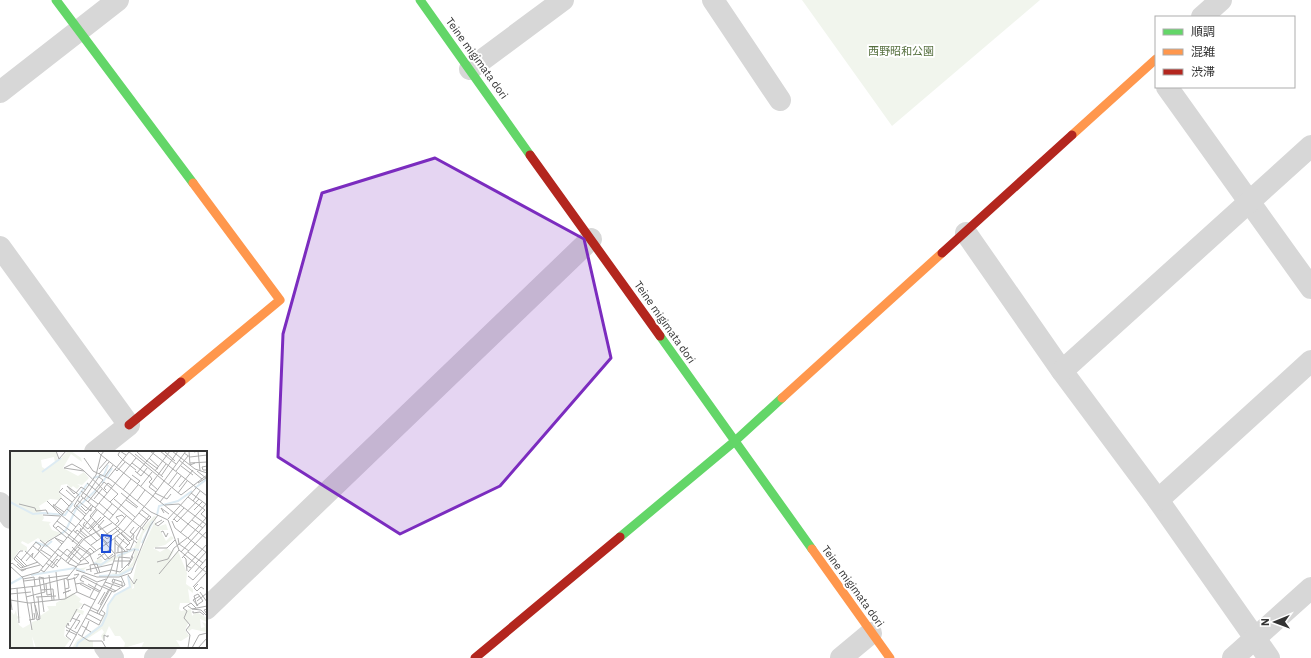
<svg xmlns="http://www.w3.org/2000/svg" width="1311" height="658" font-family="'IBM Plex Sans','Noto Sans JP',sans-serif">
<style>
.green{fill:#f1f5ed}
.lines{fill:none;stroke-linecap:round;stroke-linejoin:round}
.street{stroke:#d7d7d7;stroke-width:22}
.fast{stroke:#63d668;stroke-width:9}
.slow{stroke:#ff974d;stroke-width:9}
.jam{stroke:#b3261e;stroke-width:9}
.marked{fill:#7b2cbf;fill-opacity:0.2;stroke:#7b2cbf;stroke-width:3;stroke-linejoin:round}
.labels{text-anchor:middle;stroke-width:4;stroke-linejoin:round;paint-order:stroke}
.park-label{font-size:11px;fill:#56703f;stroke:#fff}
.street-label{font-size:11px;fill:#333;stroke:#fff}
.inset-river{fill:none;stroke:#ddebf3;stroke-width:2}
.inset-road{fill:none;stroke:#adadad;stroke-width:1}
.view{fill:#1d4ed8;fill-opacity:0.15;stroke:#1d4ed8;stroke-width:2}
.inset-edge{fill:none;stroke:#333;stroke-width:2}
</style>
<rect width="100%" height="100%" fill="#fff"/>
<path class="green" d="M 802,0 L 1040,0 L 892,126 Z"/>
<g class="lines">
<g class="street">
<path d="M 713,0 L 780,100"/>
<path d="M 1202,17 L 1221,0"/>
<path d="M 470,69 L 563,0"/>
<path d="M 1167,87 L 1311,288"/>
<path d="M 0,92 L 118,0"/>
<path d="M 966,233 L 1062,371 L 1158,500 L 1269,658"/>
<path d="M 0,247 L 129,425 L 95,452"/>
<path d="M 1062,371 L 1311,146"/>
<path d="M 1158,500 L 1311,361"/>
<path d="M 0,503 L 11,518"/>
<path d="M 206,609 L 591,239"/>
<path d="M 105,647 L 113,658"/>
<path d="M 155,658 L 166,647"/>
<path d="M 841,658 L 871,633"/>
<path d="M 1233,658 L 1311,588"/>
</g>
<g class="fast">
<path d="M 56,0 L 193,183"/>
<path d="M 420,0 L 530,155"/>
<path d="M 660,336 L 812,549"/>
<path d="M 620,537 L 735,441 L 782,398"/>
</g>
<g class="slow">
<path d="M 1072,135 L 1156,59"/>
<path d="M 181,382 L 280,300 L 193,183"/>
<path d="M 782,398 L 942,253"/>
<path d="M 812,549 L 890,658"/>
</g>
<g class="jam">
<path d="M 530,155 L 660,336"/>
<path d="M 942,253 L 1072,135"/>
<path d="M 129,425 L 181,382"/>
<path d="M 475,658 L 620,537"/>
</g>
</g>
<path class="marked" d="M 435,158 L 584,239 L 611,358 L 500,486 L 400,534 L 278,457 L 283,334 L 322,193 Z"/>
<g class="labels">
<g class="park-label">
<text x="901" y="55">西野昭和公園</text>
</g>
<g class="street-label">
<text transform="translate(477 58) rotate(54)" y="4">Teine migimata dori</text>
<text transform="translate(665 322) rotate(55)" y="4">Teine migimata dori</text>
<text transform="translate(853 586) rotate(54)" y="4">Teine migimata dori</text>
</g>
</g>
<g transform="translate(10 451)">
<rect width="197" height="197" fill="#fff"/>
<path d="M 0,0 L 46,0 L 48,10 L 58,0 L 61,0 L 71,7 L 72,11 L 61,3 L 53,17 L 68,25 L 74,21 L 79,27 L 72,34 L 67,33 L 70,35 L 67,38 L 63,35 L 61,37 L 57,33 L 51,34 L 49,42 L 52,46 L 49,49 L 40,48 L 29,55 L 34,67 L 32,70 L 41,71 L 39,73 L 42,79 L 51,82 L 34,92 L 28,87 L 18,93 L 12,90 L 11,92 L 17,96 L 17,100 L 9,99 L 0,113 ZM 44,6 L 45,12 L 35,18 L 32,16 L 31,9 ZM 144,65 L 147,66 L 133,83 L 125,112 L 118,121 L 106,125 L 101,122 L 108,123 L 117,117 L 123,111 L 125,99 L 89,116 L 87,113 L 80,114 L 72,120 L 66,118 L 78,116 L 90,107 L 93,110 L 89,112 L 93,111 L 124,97 L 134,76 ZM 146,68 L 145,73 L 147,76 L 156,73 L 158,79 L 150,79 L 156,90 L 161,85 L 164,87 L 155,94 L 143,97 L 150,101 L 157,97 L 162,101 L 165,98 L 160,107 L 161,109 L 168,100 L 177,122 L 176,133 L 183,138 L 183,142 L 178,138 L 180,152 L 170,152 L 169,158 L 171,160 L 181,158 L 182,165 L 186,161 L 197,167 L 197,171 L 190,168 L 191,177 L 195,176 L 192,171 L 197,173 L 196,181 L 182,178 L 179,180 L 177,178 L 180,174 L 179,171 L 175,179 L 179,185 L 171,190 L 166,189 L 171,197 L 131,197 L 134,191 L 114,197 L 115,192 L 110,185 L 105,185 L 99,175 L 93,189 L 91,185 L 94,181 L 92,178 L 77,188 L 74,186 L 91,173 L 101,148 L 121,135 L 117,125 L 123,133 L 122,138 L 124,137 L 123,129 L 128,106 ZM 63,142 L 71,148 L 69,151 L 73,153 L 68,158 L 74,160 L 73,164 L 67,161 L 55,176 L 54,185 L 60,189 L 54,197 L 26,197 L 22,185 L 24,197 L 0,197 L 1,160 L 4,164 L 6,159 L 7,165 L 11,166 L 7,168 L 9,174 L 13,177 L 20,173 L 21,181 L 22,171 L 31,168 L 30,165 L 39,159 L 37,155 L 46,155 L 46,152 ZM 72,186 L 83,190 L 83,197 L 62,197 L 67,189 Z" fill="#f1f5ed" fill-rule="evenodd"/>
<path class="inset-river" d="M 32,21 L 51,7M 83,27 L 94,24 L 98,14M 92,32 L 102,17M 185,37 L 197,28M 68,45 L 78,32M 0,51 L 23,63 L 33,62M 33,62 L 55,64 L 63,52M 147,64 L 149,55 L 168,50 L 182,40M 51,83 L 56,79 L 66,58 L 86,39M 25,91 L 36,95 L 42,90M 132,92 L 143,70M 107,105 L 124,98 L 129,99M 84,112 L 91,114 L 99,108M 21,124 L 65,117 L 75,121M 89,125 L 110,124 L 123,117M 0,133 L 13,126M 66,197 L 68,192 L 92,174 L 97,163 L 98,154 L 105,144 L 120,136 L 118,125"/>
<path class="inset-road" d="M 46,0 L 49,8 L 56,0M 87,0 L 91,4 L 86,24 L 71,45 L 127,92M 94,0 L 91,4 L 197,88M 118,0 L 171,44 L 197,24M 140,0 L 197,45M 150,0 L 166,13M 154,0 L 165,10M 162,0 L 185,18 L 197,22M 179,0 L 180,14 L 185,12M 127,1 L 137,10M 184,1 L 188,0 L 190,20M 174,2 L 180,6 L 197,4M 125,3 L 153,26M 74,7 L 83,20 L 100,28 L 141,61 L 158,69 L 169,99 L 197,122M 139,7 L 149,16M 113,9 L 108,4 L 110,0 L 116,4M 113,9 L 126,19M 169,9 L 192,28M 137,10 L 148,18M 122,12 L 139,25M 180,12 L 197,11M 171,15 L 183,24M 197,15 L 192,16 L 193,19 L 197,19M 54,17 L 62,13 L 73,19 L 97,42M 54,17 L 74,20M 89,18 L 97,9M 105,18 L 107,20 L 115,11M 125,20 L 131,25 L 137,17M 145,20 L 160,0M 166,20 L 178,5M 187,20 L 196,27 L 188,32M 127,22 L 145,0M 89,23 L 99,11M 122,24 L 130,30 L 127,33M 139,24 L 142,28 L 139,31 L 148,39M 95,25 L 103,14M 151,25 L 168,0M 98,27 L 119,1M 94,31 L 108,43 L 100,51M 77,32 L 134,79M 158,34 L 167,22M 57,35 L 69,44M 57,35 L 64,43 L 66,41M 131,35 L 142,21M 169,36 L 183,19M 53,37 L 49,41 L 62,51M 162,37 L 171,25M 56,39 L 65,47M 85,39 L 93,29 L 89,26M 96,39 L 94,37 L 98,32 L 103,36M 113,39 L 121,28M 71,40 L 88,53M 146,41 L 139,36 L 156,13M 66,42 L 71,36 L 76,39M 111,42 L 128,56M 145,42 L 157,48 L 161,43M 168,42 L 177,30M 181,42 L 197,54M 70,45 L 64,55 L 75,65M 143,45 L 176,0M 178,46 L 195,59 L 191,63 L 196,67M 74,48 L 90,24M 84,48 L 92,38M 104,48 L 125,66M 67,49 L 81,60 L 81,57M 116,49 L 127,57M 37,50 L 51,64M 127,50 L 135,39M 183,50 L 190,40M 78,51 L 94,31M 150,51 L 161,37M 89,52 L 103,64M 9,53 L 25,57 L 26,60 L 36,59 L 38,63M 44,53 L 43,55 L 53,63M 44,54 L 54,61M 45,54 L 51,47 L 59,55M 66,54 L 76,63M 155,54 L 169,53 L 197,74M 71,55 L 76,60 L 81,54M 85,57 L 126,7M 57,58 L 71,70M 86,58 L 80,65 L 102,88M 108,58 L 128,34M 132,59 L 141,66 L 138,69M 184,59 L 193,50M 61,62 L 73,47M 129,62 L 138,69 L 132,77M 154,62 L 151,57 L 159,63M 33,64 L 50,65M 51,64 L 66,76M 93,64 L 102,53M 73,67 L 97,92M 158,68 L 186,37M 164,68 L 167,71 L 189,48M 99,69 L 108,58M 152,69 L 145,73 L 148,75 L 154,70M 163,69 L 174,57M 182,69 L 193,77M 47,70 L 62,81M 162,70 L 165,77 L 197,102M 75,71 L 73,74 L 78,78 L 85,70M 69,73 L 87,90M 105,74 L 109,70 L 106,66 L 112,64 L 115,67M 130,76 L 139,65M 46,77 L 48,75 L 59,84M 71,77 L 70,79 L 78,86M 105,77 L 120,92 L 115,97M 80,78 L 91,66M 83,78 L 105,103M 91,78 L 88,76 L 94,69M 63,79 L 86,99M 79,81 L 95,65M 151,81 L 153,80 L 156,86 L 158,82M 65,82 L 67,79 L 76,87M 111,82 L 120,90 L 122,88M 170,82 L 197,52M 59,84 L 69,92M 107,85 L 118,94M 58,86 L 68,94M 95,86 L 97,88 L 110,78M 57,87 L 43,75 L 68,44M 120,87 L 129,76M 168,87 L 169,93 L 179,100M 178,87 L 197,66M 123,88 L 124,84 L 120,81 L 124,76M 30,89 L 59,113 L 67,116M 105,89 L 115,100M 127,89 L 126,87 L 131,77M 62,91 L 87,59M 105,92 L 112,98 L 112,117M 52,93 L 45,87 L 54,91M 69,94 L 81,103M 81,94 L 107,76 L 116,65M 23,95 L 48,116M 62,96 L 79,112 L 68,114M 68,96 L 80,104 L 88,122M 90,97 L 99,108 L 105,104M 145,97 L 157,97 L 165,89M 48,98 L 68,113M 116,98 L 120,99 L 124,90M 31,99 L 42,106M 15,100 L 33,116M 171,101 L 197,72M 178,101 L 193,112M 106,102 L 118,100M 108,102 L 108,96 L 114,88M 6,104 L 17,115M 88,104 L 90,103 L 95,109 L 103,103M 58,105 L 72,88M 173,105 L 176,108 L 177,120M 5,106 L 15,116M 50,106 L 57,98 L 71,110M 24,107 L 37,91 L 52,82M 172,107 L 197,80M 87,108 L 99,99M 11,109 L 26,91 L 31,95 L 28,99M 69,109 L 80,97 L 84,101M 16,110 L 23,102 L 22,106M 56,110 L 74,88 L 102,72M 104,110 L 120,110M 147,111 L 158,108 L 164,97 L 177,87M 36,112 L 43,117 L 51,107M 58,112 L 70,97M 7,113 L 11,117 L 28,111M 0,114 L 2,112 L 12,120 L 16,118M 0,115 L 13,127 L 22,179M 118,115 L 123,106 L 121,105M 13,116 L 4,108 L 10,100 L 13,100M 41,116 L 47,108 L 49,110M 181,117 L 177,115 L 197,93M 11,119 L 30,114M 31,119 L 34,121 L 48,104M 66,119 L 87,126 L 109,126 L 121,122 L 140,75 L 148,64M 76,119 L 103,113M 101,119 L 110,121 L 119,112 L 125,98M 46,121 L 49,148M 81,121 L 80,114 L 87,113 L 90,122M 178,121 L 196,101M 185,121 L 197,107M 84,123 L 101,119M 106,123 L 109,106 L 120,107M 149,123 L 169,99M 39,124 L 42,149M 118,124 L 124,133 L 127,128M 71,125 L 92,136M 178,125 L 183,129 L 197,114M 12,126 L 29,121 L 83,55M 64,126 L 67,141M 57,127 L 57,129 L 66,127 L 69,123 L 64,124M 13,128 L 24,126 L 25,135M 54,128 L 56,147M 14,130 L 60,124M 74,131 L 70,129 L 73,124 L 87,131 L 96,128M 95,131 L 110,136M 36,133 L 37,144 L 42,143M 65,133 L 72,132 L 89,141M 70,133 L 81,139M 78,133 L 90,140M 188,133 L 184,137 L 187,140 L 191,136 L 194,138M 94,134 L 106,140M 22,135 L 27,169 L 30,168 L 28,146M 112,135 L 112,131 L 103,128 L 102,131 L 113,135M 93,136 L 104,141 L 115,134 L 111,125M 183,136 L 197,121M 7,137 L 9,172M 0,138 L 27,135 L 57,127 L 71,110 L 105,87M 55,138 L 59,137 L 58,129M 31,139 L 43,138 L 44,149M 59,140 L 53,142 L 61,139M 190,141 L 197,151M 31,142 L 35,141 L 33,127M 0,143 L 21,141M 0,143 L 2,159M 16,146 L 31,142M 26,146 L 46,145M 80,146 L 87,132M 0,149 L 19,152 L 55,148 L 67,141 L 85,149M 187,150 L 197,142M 21,152 L 23,169M 88,153 L 95,141M 25,154 L 29,168M 90,154 L 99,138M 187,154 L 193,150 L 188,143 L 184,145 L 187,155M 178,155 L 182,158 L 197,155M 188,155 L 183,149 L 190,145M 71,158 L 74,153 L 88,160M 182,158 L 191,159 L 197,165M 197,158 L 194,159 L 197,163 L 197,157M 80,159 L 93,165M 183,160 L 183,162 L 190,161 L 194,164M 34,161 L 29,126 L 34,127M 87,162 L 105,129M 78,163 L 91,170M 89,163 L 102,140M 62,167 L 70,170 L 65,178M 76,167 L 89,174 L 95,162 L 91,159M 19,169 L 25,168 L 24,162M 79,170 L 76,178 L 81,181M 60,171 L 67,158M 59,175 L 58,172 L 56,176 L 67,182M 56,179 L 67,184M 68,183 L 79,190 L 92,190 L 96,197M 72,185 L 76,177 L 72,175M 61,189 L 56,185 L 70,163M 94,190 L 94,184 L 98,186 L 98,184M 59,197 L 100,122 L 105,106 L 105,86 L 114,80 L 143,45M 178,197 L 180,184 L 176,179 L 180,174 L 174,167 L 177,160 L 173,157 L 181,152 L 186,157M 182,197 L 189,184 L 197,182M 188,197 L 197,187"/>
<path class="view" d="M 92,84 L 101,85 L 100,101 L 92,101 Z"/>
<rect width="197" height="197" class="inset-edge"/>
</g>
<rect x="1155" y="16" width="140" height="72" fill="#ffffff" stroke="#adadad"/>
<rect x="1163" y="29" width="20" height="6" fill="#63d668" stroke="#adadad"/>
<text x="1191" y="36" font-size="12" fill="#333333">順調</text>
<rect x="1163" y="49" width="20" height="6" fill="#ff974d" stroke="#adadad"/>
<text x="1191" y="56" font-size="12" fill="#333333">混雑</text>
<rect x="1163" y="69" width="20" height="6" fill="#b3261e" stroke="#adadad"/>
<text x="1191" y="76" font-size="12" fill="#333333">渋滞</text>
<g transform="translate(1275 622) rotate(269)" stroke="#ffffff" stroke-width="3" paint-order="stroke">
<path d="M0-3L7 15L0 10L-7 15Z" fill="#333333"/>
<text y="-6" font-size="11" font-weight="bold" text-anchor="middle" fill="#333333">N</text>
</g>
</svg>
